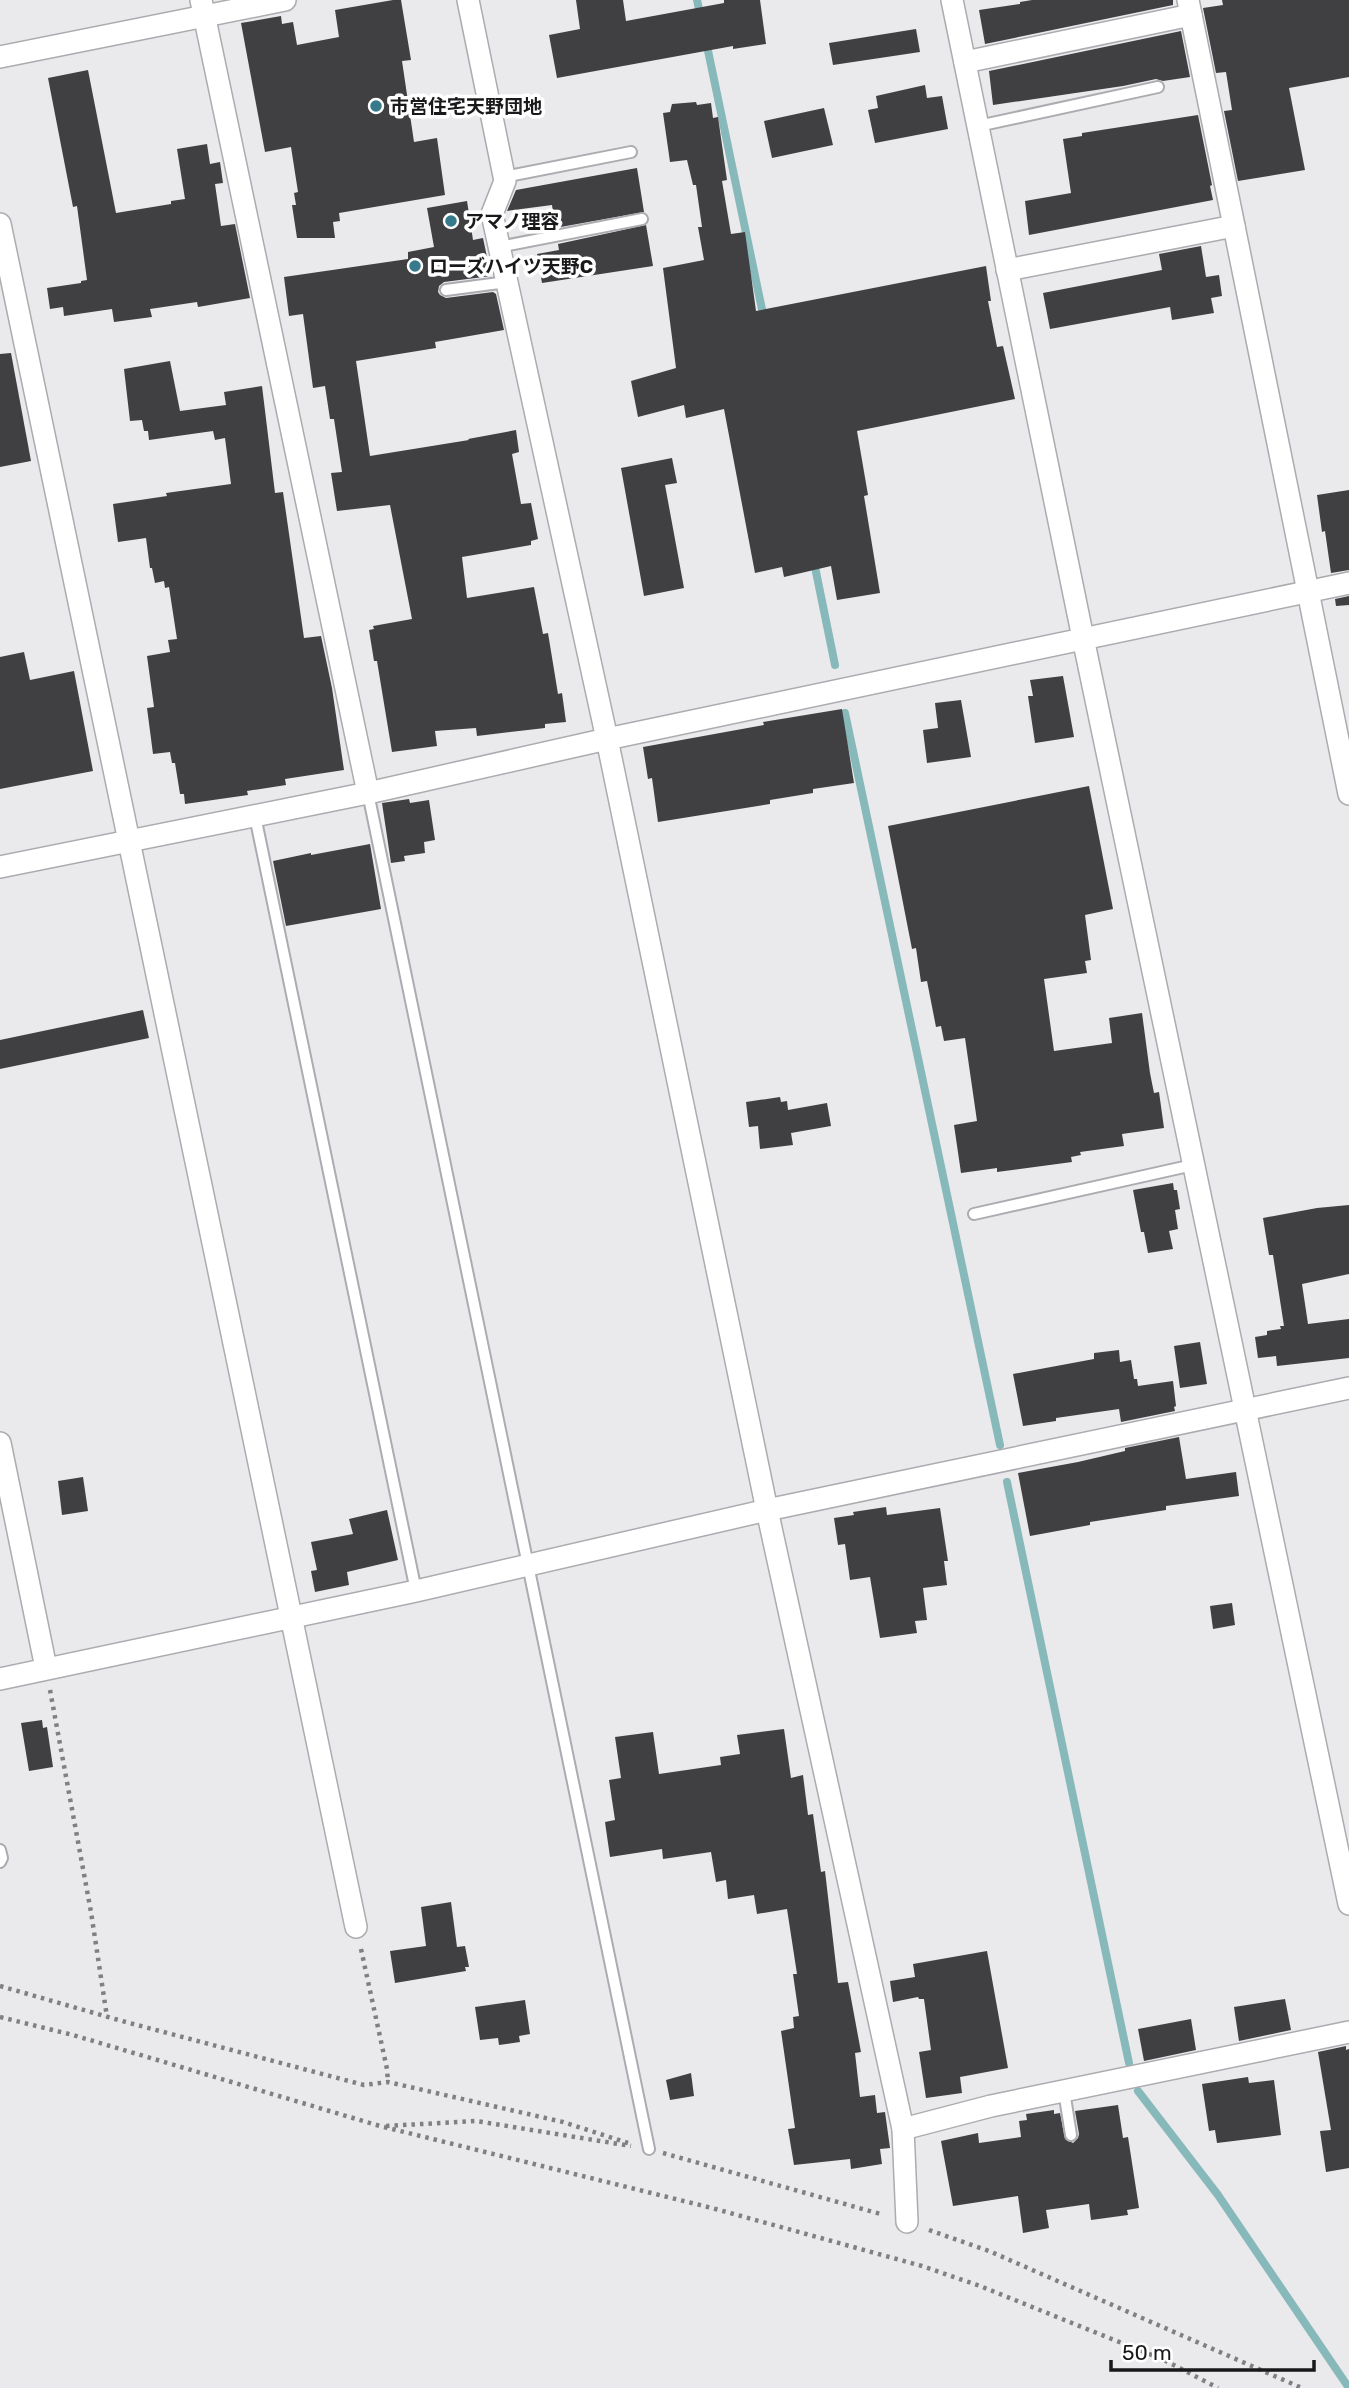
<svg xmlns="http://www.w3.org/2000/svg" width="1349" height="2388" font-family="Rubik,'Noto Sans JP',sans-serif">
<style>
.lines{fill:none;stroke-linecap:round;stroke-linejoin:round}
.stream{stroke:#87b9bb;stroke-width:8}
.building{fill:#403f42}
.service-casing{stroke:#acabaf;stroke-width:14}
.minor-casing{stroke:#acabaf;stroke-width:24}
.path{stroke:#807f81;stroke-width:4.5;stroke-dasharray:3.5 5;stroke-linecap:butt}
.service{stroke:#fff;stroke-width:10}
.minor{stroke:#fff;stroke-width:21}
.poi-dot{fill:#377a8b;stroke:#fff;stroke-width:2.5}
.labels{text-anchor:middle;stroke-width:7;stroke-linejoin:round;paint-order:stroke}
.poi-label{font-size:19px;font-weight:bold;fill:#19181a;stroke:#fff;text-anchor:start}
</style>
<rect width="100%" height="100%" fill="#eae9ec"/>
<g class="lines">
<g class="stream">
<path d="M 697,0 L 701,18"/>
<path d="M 706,41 L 764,319"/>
<path d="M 814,562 L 835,665"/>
<path d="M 845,713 L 1000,1445"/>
<path d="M 1007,1482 L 1129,2063"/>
<path d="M 1138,2091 L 1218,2195 L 1349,2388"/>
</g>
</g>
<g class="building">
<path d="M 393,0 L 401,0 L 411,60 L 402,61 L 414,142 L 437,138 L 445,195 L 339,213 L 340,221 L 333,222 L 335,238 L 297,238 L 292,205 L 296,205 L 294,193 L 298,192 L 291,147 L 265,152 L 241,23 L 281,16 L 282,24 L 293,22 L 297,45 L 339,37 L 335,10 Z"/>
<path d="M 576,0 L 623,0 L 626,21 L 724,3 L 724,0 L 760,0 L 766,44 L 733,49 L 733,46 L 557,78 L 549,35 L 580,29 Z"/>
<path d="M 1032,0 L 1173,0 L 1173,5 L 985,44 L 979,10 L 1020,4 L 1020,2 Z"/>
<path d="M 1222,0 L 1349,0 L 1349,77 L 1289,88 L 1305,170 L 1238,181 L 1224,111 L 1232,110 L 1226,72 L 1216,73 L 1203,8 L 1223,5 Z"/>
<path d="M 916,29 L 920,52 L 833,65 L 829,43 Z"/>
<path d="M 1181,31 L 1190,77 L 1163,81 L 1156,79 L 1123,86 L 993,105 L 989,71 Z"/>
<path d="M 88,70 L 116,213 L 171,204 L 171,201 L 185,199 L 177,149 L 207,144 L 210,164 L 220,162 L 223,183 L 215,184 L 221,226 L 235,224 L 250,298 L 198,307 L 197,302 L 150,309 L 152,317 L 114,322 L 112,309 L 64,316 L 63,307 L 50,309 L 47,288 L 81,283 L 81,281 L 87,280 L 77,206 L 73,207 L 48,78 Z"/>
<path d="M 925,85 L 927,98 L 942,96 L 948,129 L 875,143 L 868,110 L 878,108 L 876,96 Z"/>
<path d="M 696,102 L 697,105 L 711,103 L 713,118 L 718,117 L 727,180 L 722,181 L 731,234 L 745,232 L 756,311 L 986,266 L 991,301 L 988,301 L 997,347 L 1003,346 L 1015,399 L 857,431 L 868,495 L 864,496 L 880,593 L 837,600 L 831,566 L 784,577 L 782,567 L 755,573 L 724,409 L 686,418 L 684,405 L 638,417 L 631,381 L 676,368 L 663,268 L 704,260 L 698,227 L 702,227 L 696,185 L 693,185 L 687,160 L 670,162 L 663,113 L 670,112 L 672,104 Z"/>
<path d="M 824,108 L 833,145 L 772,158 L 764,121 Z"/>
<path d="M 1198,115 L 1212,185 L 1210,186 L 1213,200 L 1029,235 L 1025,201 L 1071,193 L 1063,139 L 1082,136 L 1082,133 Z"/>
<path d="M 637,168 L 644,212 L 555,228 L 552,205 L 507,211 L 516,190 Z"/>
<path d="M 467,201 L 473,240 L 483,238 L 491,276 L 444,282 L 439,286 L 438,292 L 440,295 L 446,298 L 493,292 L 496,294 L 504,330 L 435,342 L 436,348 L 356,361 L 370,456 L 469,440 L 468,439 L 516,430 L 519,452 L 512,454 L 521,504 L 531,503 L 538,539 L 531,541 L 531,545 L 462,557 L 467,598 L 534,587 L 543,634 L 548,633 L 558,694 L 562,693 L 566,722 L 545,724 L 545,728 L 477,736 L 476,728 L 435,731 L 437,746 L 392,752 L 377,661 L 374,661 L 369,630 L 374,629 L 373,626 L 412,619 L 390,505 L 337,511 L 331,473 L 342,472 L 334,419 L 330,419 L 325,386 L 313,388 L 303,314 L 289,316 L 284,277 L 408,259 L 408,252 L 434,247 L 427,208 Z"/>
<path d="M 646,225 L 653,266 L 542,283 L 537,254 L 559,250 L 558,244 Z"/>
<path d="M 1201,246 L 1206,277 L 1219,275 L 1222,296 L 1211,298 L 1214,313 L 1172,320 L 1170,307 L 1050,329 L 1043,293 L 1162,270 L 1159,254 Z"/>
<path d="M 11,353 L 31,461 L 0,467 L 0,354 Z"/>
<path d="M 170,361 L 180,411 L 226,405 L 224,392 L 262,386 L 275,493 L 283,492 L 304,638 L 321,636 L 332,688 L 344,770 L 285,779 L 286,785 L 247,791 L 248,795 L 185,804 L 184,794 L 180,794 L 175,763 L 172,763 L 170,752 L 153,754 L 147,708 L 154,707 L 147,656 L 170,652 L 168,640 L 177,639 L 169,587 L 165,588 L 164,581 L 155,583 L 152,568 L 150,568 L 146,538 L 118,542 L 113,504 L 167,496 L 166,493 L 231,484 L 225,438 L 215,440 L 213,431 L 149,440 L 148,431 L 144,431 L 142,420 L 130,421 L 124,369 Z"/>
<path d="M 672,458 L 677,483 L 665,485 L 684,588 L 644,596 L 621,468 Z"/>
<path d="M 1349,490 L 1349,570 L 1331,573 L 1325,531 L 1322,532 L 1317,495 Z"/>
<path d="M 1349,596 L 1349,605 L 1336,606 L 1335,599 Z"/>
<path d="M 24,652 L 30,680 L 74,671 L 93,771 L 0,789 L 0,657 Z"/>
<path d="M 1063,676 L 1074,737 L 1035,743 L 1028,696 L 1033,696 L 1030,680 Z"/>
<path d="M 961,700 L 971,757 L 927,763 L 923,730 L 938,728 L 935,703 Z"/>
<path d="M 842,709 L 854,783 L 813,789 L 813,793 L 770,800 L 770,804 L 658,822 L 652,778 L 648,779 L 643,747 L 764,725 L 763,722 Z"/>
<path d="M 1089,786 L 1113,909 L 1085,915 L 1091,960 L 1085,961 L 1087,973 L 1044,979 L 1054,1051 L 1112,1043 L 1109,1018 L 1142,1013 L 1150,1073 L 1154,1093 L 1159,1092 L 1164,1128 L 1122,1134 L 1124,1146 L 1080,1152 L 1081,1155 L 1071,1157 L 1072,1162 L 997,1172 L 997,1168 L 961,1173 L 954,1125 L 977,1121 L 965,1038 L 944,1041 L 941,1026 L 936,1027 L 927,981 L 921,982 L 916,948 L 912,949 L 888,826 Z"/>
<path d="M 409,799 L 410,803 L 429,800 L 435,840 L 424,842 L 425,853 L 404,856 L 405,861 L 391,863 L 382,803 Z"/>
<path d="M 370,844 L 381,909 L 286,926 L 273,861 L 311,853 L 311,855 Z"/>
<path d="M 143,1010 L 149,1038 L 0,1069 L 0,1040 Z"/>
<path d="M 780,1097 L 781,1102 L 787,1101 L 788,1110 L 827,1103 L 831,1126 L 791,1133 L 793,1145 L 760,1149 L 758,1126 L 749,1127 L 746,1102 Z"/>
<path d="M 1173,1183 L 1174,1190 L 1177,1190 L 1180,1209 L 1175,1210 L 1178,1229 L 1169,1231 L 1173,1249 L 1148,1253 L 1144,1232 L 1141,1232 L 1133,1190 Z"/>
<path d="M 1349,1205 L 1349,1274 L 1302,1284 L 1308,1324 L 1349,1319 L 1349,1358 L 1277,1366 L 1276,1356 L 1258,1358 L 1255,1337 L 1267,1335 L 1267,1331 L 1281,1329 L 1280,1326 L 1284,1326 L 1273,1255 L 1269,1255 L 1263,1218 L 1317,1208 Z"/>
<path d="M 1200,1342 L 1207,1384 L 1180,1388 L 1174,1346 Z"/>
<path d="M 1119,1350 L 1120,1362 L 1131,1360 L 1134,1379 L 1137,1379 L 1138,1386 L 1173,1381 L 1176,1406 L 1174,1407 L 1175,1411 L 1121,1422 L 1119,1409 L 1056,1418 L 1056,1421 L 1023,1426 L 1013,1374 L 1094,1359 L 1094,1353 Z"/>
<path d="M 1179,1437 L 1186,1479 L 1236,1472 L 1239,1496 L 1166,1506 L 1166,1510 L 1090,1522 L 1090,1525 L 1030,1536 L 1018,1473 L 1078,1462 L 1125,1451 L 1125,1448 Z"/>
<path d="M 83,1477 L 88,1511 L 62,1515 L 58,1481 Z"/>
<path d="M 886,1507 L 887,1515 L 940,1508 L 948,1561 L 944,1561 L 947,1585 L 923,1588 L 927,1620 L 915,1621 L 917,1633 L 880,1638 L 870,1577 L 850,1580 L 845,1544 L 838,1545 L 834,1518 L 854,1515 L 853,1512 Z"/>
<path d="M 387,1510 L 398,1560 L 347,1572 L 349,1585 L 315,1592 L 311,1571 L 317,1570 L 311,1542 L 353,1534 L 349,1519 Z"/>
<path d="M 1232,1603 L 1235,1625 L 1213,1629 L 1210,1606 Z"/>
<path d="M 42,1720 L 43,1728 L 47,1727 L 53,1767 L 29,1771 L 21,1723 Z"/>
<path d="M 784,1729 L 791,1778 L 803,1775 L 808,1815 L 813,1814 L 821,1872 L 825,1871 L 838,1983 L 848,1982 L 861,2052 L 855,2053 L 860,2097 L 875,2095 L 877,2113 L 885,2112 L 890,2148 L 880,2149 L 882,2164 L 851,2169 L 850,2159 L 794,2165 L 788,2129 L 795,2128 L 781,2031 L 794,2028 L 793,2017 L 799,2016 L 793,1974 L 797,1974 L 787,1909 L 757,1914 L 754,1895 L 728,1899 L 726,1880 L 716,1882 L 711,1852 L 663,1859 L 662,1849 L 610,1857 L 605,1822 L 615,1820 L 609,1780 L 621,1778 L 615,1737 L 653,1732 L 659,1774 L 721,1765 L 720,1757 L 740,1754 L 737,1735 Z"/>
<path d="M 451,1902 L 457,1947 L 465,1946 L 469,1967 L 465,1967 L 466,1971 L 395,1983 L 390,1951 L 426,1946 L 421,1907 Z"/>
<path d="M 987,1951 L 1008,2068 L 960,2077 L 962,2093 L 926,2098 L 919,2052 L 931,2050 L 924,1999 L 919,1999 L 918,1997 L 893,2002 L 890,1981 L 915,1977 L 913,1964 Z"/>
<path d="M 1285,1999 L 1291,2030 L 1239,2041 L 1234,2007 Z"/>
<path d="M 525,2000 L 530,2034 L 519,2036 L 520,2042 L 499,2045 L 498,2038 L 480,2040 L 475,2007 Z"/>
<path d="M 1191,2019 L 1196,2050 L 1144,2061 L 1138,2029 Z"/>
<path d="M 1346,2046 L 1346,2050 L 1349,2049 L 1349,2168 L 1326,2172 L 1320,2131 L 1331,2130 L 1318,2052 Z"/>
<path d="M 691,2073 L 694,2096 L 670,2100 L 666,2080 Z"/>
<path d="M 1248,2077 L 1249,2083 L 1274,2080 L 1281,2135 L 1217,2143 L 1215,2130 L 1209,2131 L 1202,2084 Z"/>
<path d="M 1118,2105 L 1123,2138 L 1128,2137 L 1139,2208 L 1127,2210 L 1128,2215 L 1091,2220 L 1089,2204 L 1046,2210 L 1049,2228 L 1023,2233 L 1018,2196 L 953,2206 L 941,2141 L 978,2133 L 979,2143 L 1021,2137 L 1019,2121 L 1027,2120 L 1026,2114 L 1054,2110 L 1054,2114 L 1060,2113 L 1065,2139 L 1073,2143 L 1078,2138 L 1079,2134 L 1075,2111 Z"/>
</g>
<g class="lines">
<defs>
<g id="service">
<path d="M 978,126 L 1158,87"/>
<path d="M 504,177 L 631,152"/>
<path d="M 499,247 L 642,219"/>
<path d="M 446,290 L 507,282"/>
<path d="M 368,793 L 649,2149"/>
<path d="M 255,816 L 416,1591"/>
<path d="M 974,1214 L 1193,1165"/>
<path d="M 0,1850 L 2,1858 L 0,1862"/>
<path d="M 1064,2091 L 1071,2135"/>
</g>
<g id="minor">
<path d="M 201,0 L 368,793"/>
<path d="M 468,0 L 505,181 L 492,214 L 607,739 L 767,1510 L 903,2129 L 907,2222"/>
<path d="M 952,0 L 1083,638 L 1349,1904"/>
<path d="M 1188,0 L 1234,226"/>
<path d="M 0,57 L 285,0"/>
<path d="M 965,62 L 1191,15"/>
<path d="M 0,224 L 356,1927"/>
<path d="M 1007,270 L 1234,226 L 1349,794"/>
<path d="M 0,867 L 368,793 L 607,739 L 1349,583"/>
<path d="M 0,1443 L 46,1668"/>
<path d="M 0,1679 L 416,1591 L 767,1510 L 1349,1388"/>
<path d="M 903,2129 L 991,2106 L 1349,2032"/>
</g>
</defs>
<use href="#service" class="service-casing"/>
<use href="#minor" class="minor-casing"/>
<g class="path">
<path d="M 50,1690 L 91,1912 L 107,2017"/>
<path d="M 361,1949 L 387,2069 L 388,2082"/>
<path d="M 0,1986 L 122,2021 L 364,2085 L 388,2082 L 563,2122 L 628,2143"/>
<path d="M 0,2017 L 73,2035 L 380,2126 L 712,2208 L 922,2266 L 980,2286 L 1164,2360 L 1218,2388"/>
<path d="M 386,2126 L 476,2121 L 631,2146"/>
<path d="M 663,2153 L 884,2215"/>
<path d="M 929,2230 L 989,2251 L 1302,2388"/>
</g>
<use href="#service" class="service"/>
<use href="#minor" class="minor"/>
</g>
<g class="poi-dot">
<circle cx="376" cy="106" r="7"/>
<circle cx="451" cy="221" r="7"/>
<circle cx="415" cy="266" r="7"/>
</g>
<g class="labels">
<g class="poi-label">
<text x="390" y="113">市営住宅天野団地</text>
<text x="465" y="228">アマノ理容</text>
<text x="429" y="273">ローズハイツ天野C</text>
</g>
</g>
<path d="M1111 2360v10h203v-10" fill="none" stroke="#19181a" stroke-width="3.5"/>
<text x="1122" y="2360" font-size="21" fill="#19181a" stroke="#ffffff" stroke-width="5" paint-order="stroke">50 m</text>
</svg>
